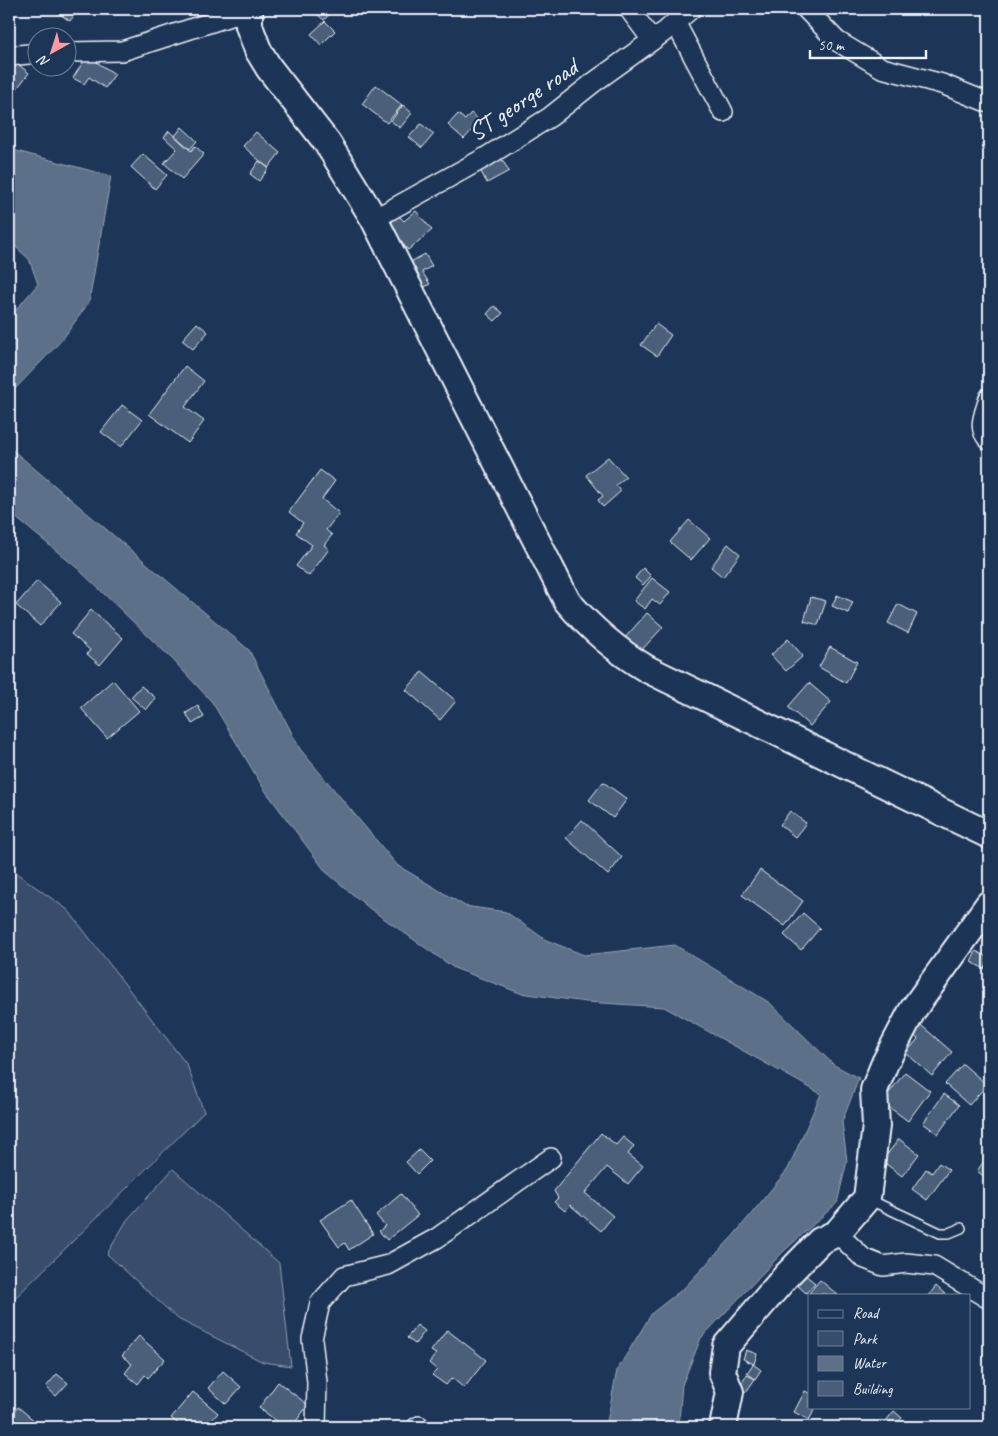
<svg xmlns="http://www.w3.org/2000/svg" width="998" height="1436" viewBox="0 0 998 1436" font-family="Caveat,sans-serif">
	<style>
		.green { fill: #374d6c; stroke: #909fb2 }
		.water { fill: #5d7089; stroke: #95a4b5 }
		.building { fill: #495e7a; stroke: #e8f1f8 }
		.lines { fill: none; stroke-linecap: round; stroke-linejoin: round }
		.service-casing { stroke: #e8f1f8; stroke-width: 12 }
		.minor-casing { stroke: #e8f1f8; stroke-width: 22 }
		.secondary-casing { stroke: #e8f1f8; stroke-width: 30 }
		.service { stroke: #1d3557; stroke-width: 9 }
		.minor { stroke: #1d3557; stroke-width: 19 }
		.secondary { stroke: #1d3557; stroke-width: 26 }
		.labels { text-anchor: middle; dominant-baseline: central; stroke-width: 4.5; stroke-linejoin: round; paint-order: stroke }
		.street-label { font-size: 25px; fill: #e8f1f8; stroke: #1d3557 }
	</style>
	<rect width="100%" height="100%" fill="#1d3557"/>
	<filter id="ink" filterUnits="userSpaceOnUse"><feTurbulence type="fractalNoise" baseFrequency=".02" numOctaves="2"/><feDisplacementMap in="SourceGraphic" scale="10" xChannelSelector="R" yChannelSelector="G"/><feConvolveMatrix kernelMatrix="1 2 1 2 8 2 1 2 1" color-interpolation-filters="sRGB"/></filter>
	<g filter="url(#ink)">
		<path class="green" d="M9,868L68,910L187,1065L204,1112L9,1304Z
			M173,1169L279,1263L291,1366L263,1362L178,1319L107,1254L127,1220Z"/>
		<path class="water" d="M9,149L111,176L89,302L62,340L14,390L9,400V318L38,284L29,259L9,241Z
			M9,447L249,650L300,749L397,865L465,906L506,912L546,940L584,955L675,945L770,1003L834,1065L859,1078L842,1122L847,1161L837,1203L783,1252L701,1338L682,1385L679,1421L676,1427H606L617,1370L652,1313L684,1288L734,1235L788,1169L821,1094L664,1007L586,1002L520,993L454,968L369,908L326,872L264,789L212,702L173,660L76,567L9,512Z"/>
		<path class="building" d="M52,9H68L75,14L70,21Z
			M313,9H332L333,10L324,20L312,10Z
			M325,21L335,31L321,45L311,34Z
			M87,56L115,74L105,88L89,77L84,84L73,78Z
			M15,62L29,73L9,99V70Z
			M376,85L402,105L387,123L362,104Z
			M403,105L412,113L400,128L391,121Z
			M471,113L480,121L464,139L448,125L458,114L465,120Z
			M421,124L434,134L422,148L409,137Z
			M182,127L197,141L190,149L175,136Z
			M169,131L191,151L195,146L204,154L182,179L164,163L177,149L164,137Z
			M256,132L280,153L268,168L243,146Z
			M143,154L167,175L155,189L131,167Z
			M500,156L509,171L487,183L479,168Z
			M259,161L269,168L259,181L250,174Z
			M416,211L432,230L408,250L388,225L399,216L404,221Z
			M425,254L432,266L422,272L430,284L421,289L407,264Z
			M494,306L503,313L495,321L487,314Z
			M197,323L208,332L193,349L182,340Z
			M656,324L671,335L657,356L641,345Z
			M185,366L204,381L185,407L204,421L188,443L149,414Z
			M122,405L142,420L121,447L101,432Z
			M608,457L626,477L616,485L621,491L603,507L598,500L603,496L586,475Z
			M320,470L335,481L322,499L339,513L326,530L332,535L324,545L329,549L309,576L296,566L312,545L296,533L303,523L289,512Z
			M689,520L710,538L691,560L670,542Z
			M728,544L740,554L723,577L711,567Z
			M643,568L651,576L643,585L635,578Z
			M652,578L670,592L660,605L652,599L645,609L634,601Z
			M37,581L61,602L40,626L16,605Z
			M837,595L853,602L848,613L832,606Z
			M811,597L826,601L818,625L804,621Z
			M898,604L917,614L908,633L888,623Z
			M91,610L123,638L100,665L87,654L90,650L71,634Z
			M647,613L663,627L637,655L622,641Z
			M788,639L803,656L786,671L771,655Z
			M830,647L857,662L846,683L819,667Z
			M422,672L456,701L440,720L406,690Z
			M113,680L139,711L107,738L81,708Z
			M809,683L831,702L810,726L788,707Z
			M141,686L156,698L146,710L131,697Z
			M198,706L204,717L192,724L186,713Z
			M603,782L627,799L613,818L589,800Z
			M790,811L806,823L795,837L780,825Z
			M582,820L622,857L608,875L566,838Z
			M760,870L803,901L785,926L742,895Z
			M803,913L820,928L801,950L784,935Z
			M976,951L989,958L985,969L971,962Z
			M914,1019L952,1052L932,1076L906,1053L918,1039L906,1028Z
			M963,1064L987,1085L969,1105L945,1084Z
			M905,1072L930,1091L908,1121L882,1102Z
			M944,1094L959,1105L938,1134L923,1123Z
			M601,1133L616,1145L623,1137L634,1146L628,1154L643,1166L628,1184L607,1167L585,1193L613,1216L601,1231L570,1205L565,1211L554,1202L558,1198L554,1191Z
			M899,1139L919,1154L902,1176L882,1161Z
			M419,1150L430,1161L417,1174L406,1162Z
			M989,1154V1180L977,1171Z
			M939,1163L949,1170L927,1200L912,1189L926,1169L932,1173Z
			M401,1194L418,1215L387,1240L379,1231L385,1226L376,1215Z
			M351,1200L373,1234L349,1250L345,1243L339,1247L320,1220Z
			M805,1275L815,1283L806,1293L796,1284Z
			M820,1280L838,1295L809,1293Z
			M936,1286L946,1295H929Z
			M417,1325L425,1331L415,1344L407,1338Z
			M447,1330L486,1360L464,1388L452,1378L446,1385L432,1375L437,1370L429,1363L436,1354L431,1351Z
			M139,1336L165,1359L148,1378L145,1375L138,1384L125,1373L132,1364L122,1356Z
			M746,1350L757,1354L754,1364L743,1359Z
			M753,1364L761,1370L755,1379L747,1373Z
			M223,1371L241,1387L226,1404L208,1388Z
			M57,1374L68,1383L56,1396L46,1387Z
			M747,1375L755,1379L746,1392L739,1387Z
			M278,1382L308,1405L292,1427H285L259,1408Z
			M805,1391L809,1393V1407H816L809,1420L794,1412Z
			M193,1392L218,1413L206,1427H182L171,1418Z
			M18,1407L42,1427H9V1418Z
			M894,1411L902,1418L894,1427H881Z"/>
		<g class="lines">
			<g class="service-casing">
				<path id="service" d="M868,1199L940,1233H949L961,1228"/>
			</g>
			<g class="minor-casing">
				<path id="minor" d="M629,9L652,40
					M806,9L837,41L882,68L942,84L989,103
					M675,22L723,112
					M68,52L122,51L249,10
					M9,56L38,53
					M374,219L486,157L550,117L593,83L664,32L691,9
					M989,398C985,413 976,428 989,440
					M837,1233L863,1258L883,1266L906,1263L934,1266L989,1299
					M316,1427L317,1382L312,1339L320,1303L344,1276L388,1265L437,1238L551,1158
					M417,1427L419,1426"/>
			</g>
			<g class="secondary-casing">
				<path id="secondary" d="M249,9V26L258,50L269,68L328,144L374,219L567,601C591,629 615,650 647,669L989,835
					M723,1427L730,1392L722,1372L726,1346L787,1275L820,1241L837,1233L867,1198L876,1126L874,1090L885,1063L912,1011L989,904"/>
			</g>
			<use href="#service" class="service"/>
			<use href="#minor" class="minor"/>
			<use href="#secondary" class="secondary"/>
		</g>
	</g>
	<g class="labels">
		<g class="street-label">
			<text transform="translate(523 100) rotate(-34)">ST george road</text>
		</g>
	</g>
	<rect width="998" height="1436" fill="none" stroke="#1d3557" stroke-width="30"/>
	<rect x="15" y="15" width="968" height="1406" fill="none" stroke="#e8f1f8" stroke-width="2" filter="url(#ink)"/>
	<rect x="808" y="1294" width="162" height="115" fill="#1d3557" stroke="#6e8097"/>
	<rect x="818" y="1310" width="25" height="8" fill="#1d3557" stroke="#6e8097"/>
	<text x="853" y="1318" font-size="15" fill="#e8f1f8">Road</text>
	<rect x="818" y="1331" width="25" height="15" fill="#374d6c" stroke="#6e8097"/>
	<text x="853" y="1344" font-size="15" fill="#e8f1f8">Park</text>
	<rect x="818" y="1356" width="25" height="15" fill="#5d7089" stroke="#6e8097"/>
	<text x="853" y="1368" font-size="15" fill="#e8f1f8">Water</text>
	<rect x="818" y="1381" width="25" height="15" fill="#495e7a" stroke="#6e8097"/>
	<text x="853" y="1394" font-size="15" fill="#e8f1f8">Building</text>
	<g transform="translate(52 52) rotate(219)"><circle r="24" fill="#1d3557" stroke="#6e8097"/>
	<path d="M0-4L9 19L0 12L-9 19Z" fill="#ff9aa2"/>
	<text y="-8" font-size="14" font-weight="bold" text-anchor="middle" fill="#e8f1f8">N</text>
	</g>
	<path d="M810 50v8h116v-8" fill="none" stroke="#e8f1f8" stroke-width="2.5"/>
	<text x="818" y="50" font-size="15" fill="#e8f1f8" stroke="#1d3557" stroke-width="4" paint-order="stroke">50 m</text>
</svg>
